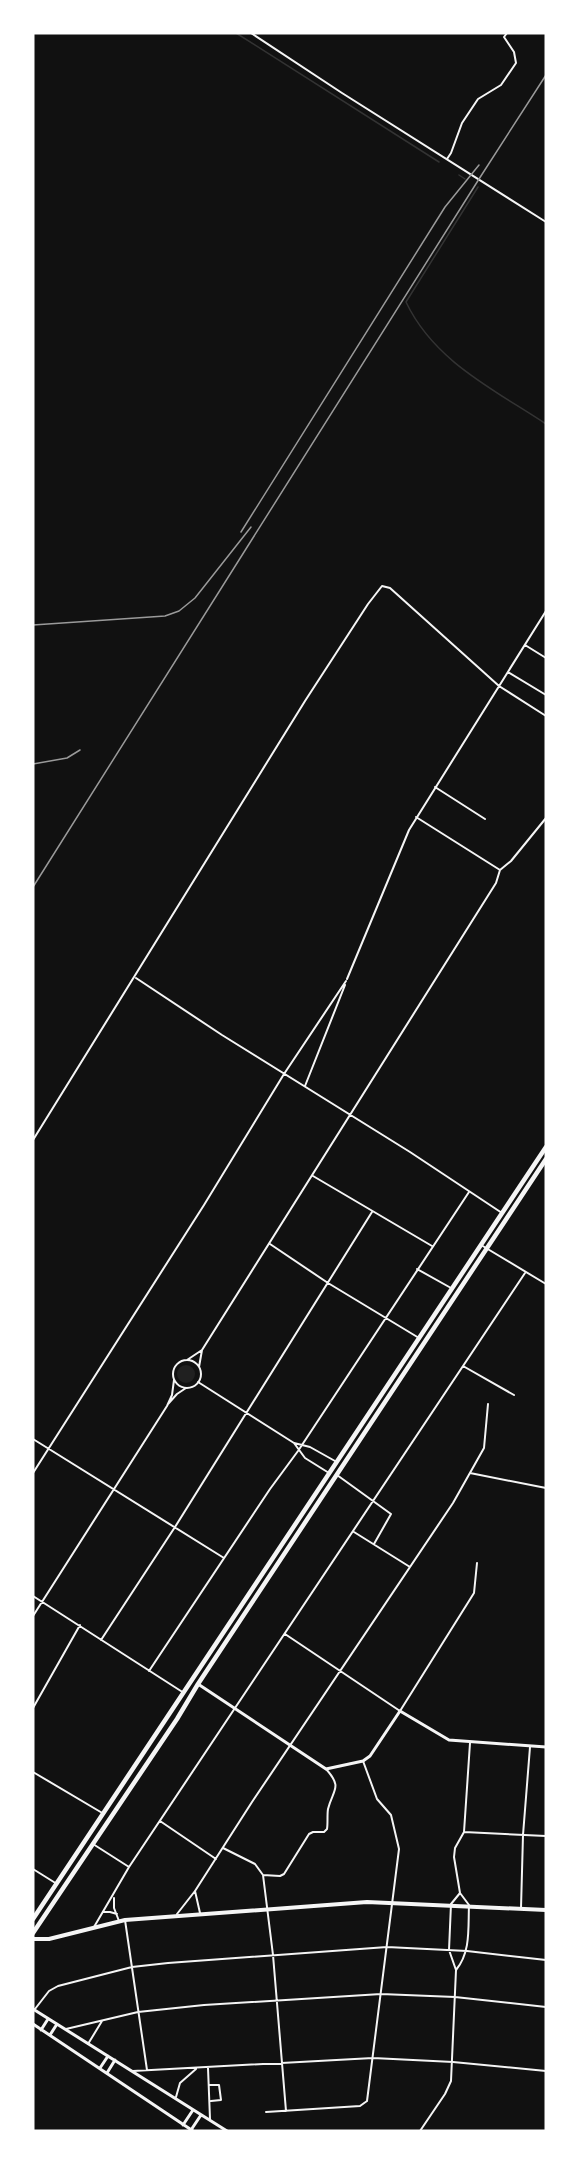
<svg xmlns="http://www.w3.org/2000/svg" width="579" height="2164" viewBox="0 0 579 2164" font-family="'Work Sans',sans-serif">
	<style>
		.green { fill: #202020 }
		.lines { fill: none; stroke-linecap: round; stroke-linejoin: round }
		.stream { stroke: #333; stroke-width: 1.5 }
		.minor { stroke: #f5f5f5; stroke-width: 2 }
		.tertiary { stroke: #f5f5f5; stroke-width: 3 }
		.secondary { stroke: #f5f5f5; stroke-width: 4 }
		.trunk { stroke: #f5f5f5; stroke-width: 4.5 }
		.rail { stroke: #9a9a9a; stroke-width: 1.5 }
	</style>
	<rect width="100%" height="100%" fill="#111"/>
	<path class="green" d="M177 1374a9 9 0 1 1 18 0a9 9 0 1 1-18 0Z"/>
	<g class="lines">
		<path class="stream" d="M236,33L439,162
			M459,175L465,179
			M478,187L406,302C434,361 493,389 546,424"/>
		<path class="minor" d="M251,33L342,93L546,222
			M447,159L451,153L462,123L478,99L501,85L516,63L514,52L504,37L507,33
			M525,645L546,658
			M508,672L546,695
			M435,787L485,819
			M416,817L500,870
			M136,978L222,1035L410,1152L502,1213
			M347,979L409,830L546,611
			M305,1086L345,985
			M33,1140L305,701L368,604L382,586L390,588L499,686L546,716
			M313,1176L432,1246
			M270,1244L328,1283L419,1338
			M481,1245L546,1284
			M417,1269L451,1288
			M187,1360L202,1350
			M173 1374a14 14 0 1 1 28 0a14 14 0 1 1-28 0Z
			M463,1366L514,1395
			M199,1367L202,1350L496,883L500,870L511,861L546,818
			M198,1382L294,1443L310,1447L335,1461
			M168,1404L177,1394L186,1388
			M33,1439L224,1558
			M294,1443L305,1458L329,1473
			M33,1473L204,1205L284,1074L346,981
			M470,1473L546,1488
			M337,1475L391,1514L374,1544
			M354,1532L410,1567
			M33,1596L184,1693
			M33,1616L167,1406L172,1395L174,1380
			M285,1634L400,1711L474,1593L477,1563
			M101,1640L175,1527L372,1212
			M149,1671L270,1489L298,1451L469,1192
			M33,1708L80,1625
			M33,1772L104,1814
			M160,1821L216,1859
			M464,1832L546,1836
			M93,1844L129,1867
			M223,1848L255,1864L263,1875L273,1955L286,2111
			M33,1869L57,1884
			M263,1875L280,1876L284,1874L309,1834L313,1832H324L327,1829C328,1823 327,1815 328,1809C333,1789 343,1788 326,1769
			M195,1891L200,1913
			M114,1898V1908L119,1921
			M521,1908L523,1835L530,1747
			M103,1912H110L117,1914
			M177,1914L195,1891L252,1802L453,1503L484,1448L488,1404
			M125,1920L147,2070
			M94,1927L129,1867L525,1273
			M456,1970C471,1952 468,1928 469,1905L460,1893L454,1857L455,1848L464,1832L470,1743
			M35,2009L49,1991L58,1986L132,1967L168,1963L387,1947L467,1951L546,1960
			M66,2029L138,2012L204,2005L381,1994L455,1997L546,2007
			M88,2044L102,2021
			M208,2068L210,2119
			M133,2071L373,2058L453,2062L546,2071
			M209,2085H219L221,2100L211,2101
			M176,2097L180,2083L196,2069
			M266,2112L360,2106L367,2101L399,1849L391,1815L377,1799L363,1761
			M420,2131L445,2094L451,2081L456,1970L449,1950L451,1904L460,1893"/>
		<path class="tertiary" d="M198,1684L326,1769L363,1761L370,1756L400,1711L449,1740L546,1747
			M33,2009L227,2131
			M33,2024L193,2131
			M41,2030L48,2019
			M50,2035L57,2024
			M100,2068L108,2056
			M107,2073L115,2060
			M183,2125L193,2110
			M191,2130L201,2115"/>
		<path class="secondary" d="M33,1939H49L125,1920L367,1902L546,1910"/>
		<path class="trunk" d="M33,1919L546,1147
			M33,1933L177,1719L198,1684L546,1159"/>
		<path class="rail" d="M241,532L445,207L479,165
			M33,625L165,616L179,611L195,598L251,527
			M33,764L67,758L80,750
			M33,887L479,179L546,75"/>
	</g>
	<rect width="579" height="2164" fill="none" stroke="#ffffff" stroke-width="69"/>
</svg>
